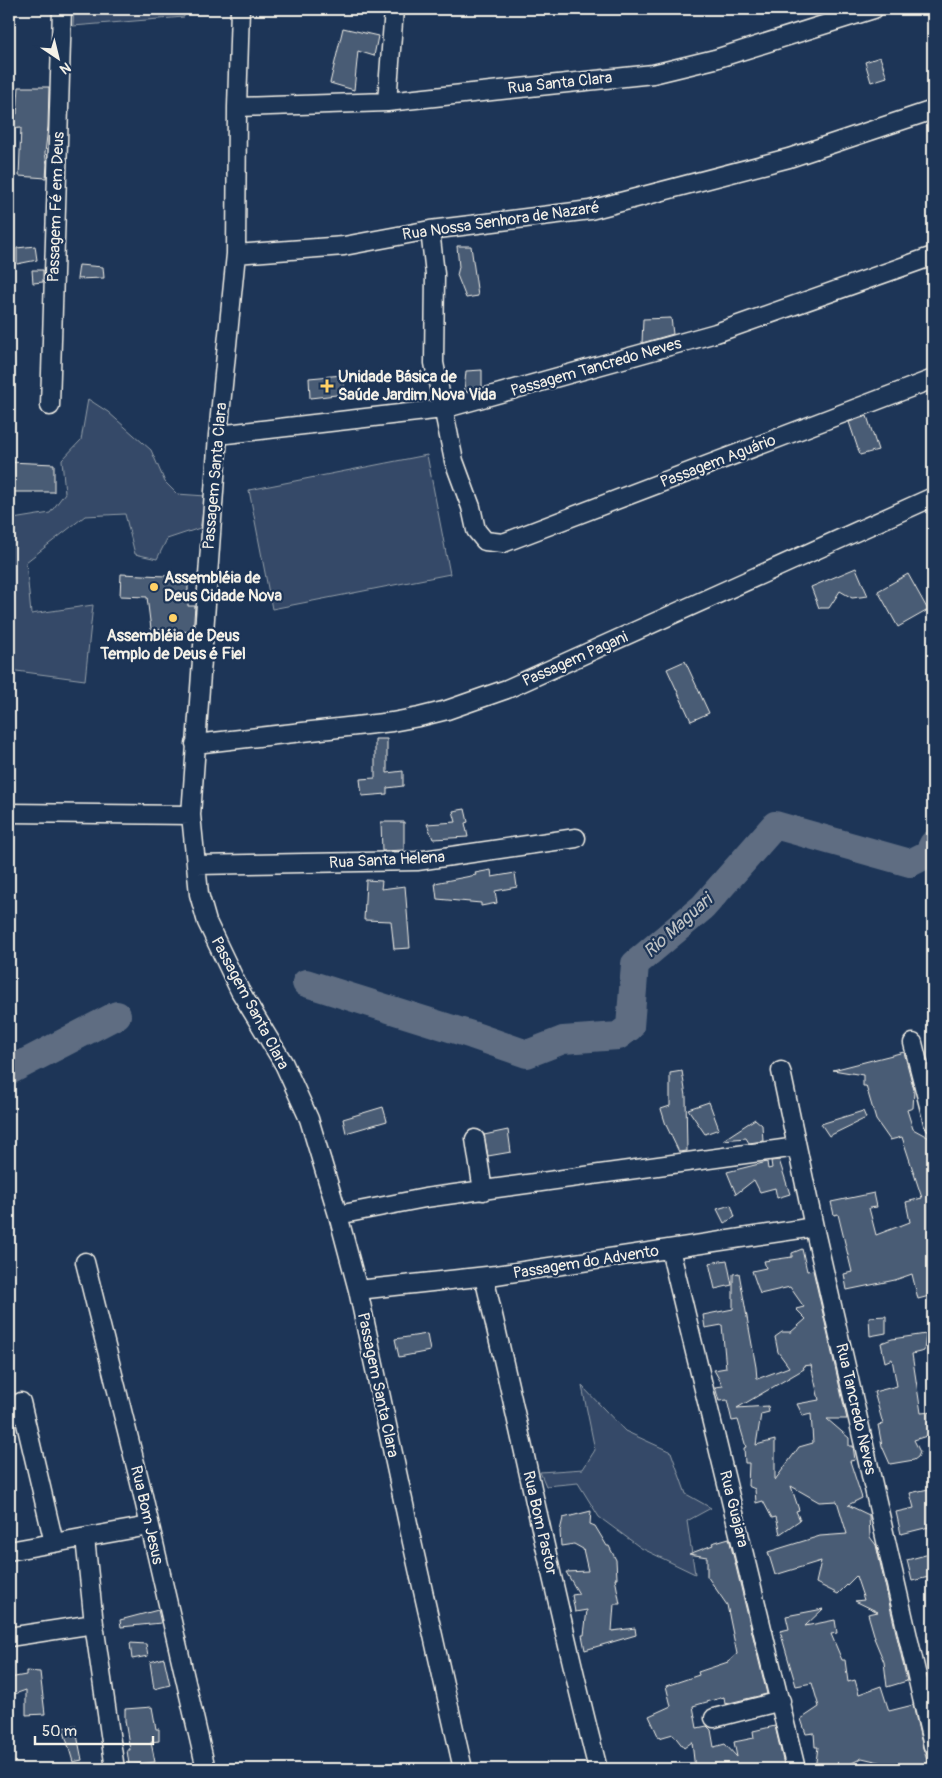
<svg xmlns="http://www.w3.org/2000/svg" width="942" height="1778" viewBox="0 0 942 1778" font-family="Pangolin,sans-serif">
	<style>
		.green { fill: #354a67; stroke: #949ea8 }
		.lines { fill: none; stroke-linecap: round; stroke-linejoin: round }
		.river { stroke: #5e6d82; stroke-width: 28 }
		.building { fill: #485b74; stroke: #f4f1e8; fill-rule: evenodd }
		.minor-casing { stroke: #f4f1e8; stroke-width: 21 }
		.minor { stroke: #1d3557; stroke-width: 18 }
		.poi-dot { fill: #ffd166; stroke: #1d3557; stroke-width: 2 }
		.labels { text-anchor: middle; dominant-baseline: central; stroke-width: 4.5; stroke-linejoin: round; paint-order: stroke }
		.street-label { font-size: 16px; fill: #f4f1e8; stroke: #1d3557 }
		.poi-label { font-size: 16px; font-weight: bold; fill: #f4f1e8; stroke: #1d3557; text-anchor: start }
		.water-label { font-size: 18px; font-style: italic; fill: #c0c3c4; stroke: #1d3557 }
	</style>
	<rect width="100%" height="100%" fill="#1d3557"/>
	<filter id="ink" filterUnits="userSpaceOnUse"><feTurbulence type="fractalNoise" baseFrequency=".02" numOctaves="2"/><feDisplacementMap in="SourceGraphic" scale="10" xChannelSelector="R" yChannelSelector="G"/><feConvolveMatrix kernelMatrix="1 2 1 2 8 2 1 2 1" color-interpolation-filters="sRGB"/></filter>
	<g filter="url(#ink)">
		<path class="green" d="M74,9H184V17L73,26Z
			M88,399L108,412L151,450L165,482L177,494L206,496L200,528L167,539L157,559L135,554L125,514L85,516L26,562L31,614L93,605L85,680L9,670V512L13,519L50,513L65,493L62,460L81,440Z
			M427,455L450,574L272,609L249,490Z
			M582,1386L625,1431L671,1452L686,1494L711,1508L687,1521L695,1574L641,1548L599,1517L578,1483L546,1486L540,1472L583,1469L595,1450Z"/>
		<g class="lines">
			<path class="river" d="M306,983L472,1035L527,1054L563,1040L618,1036L630,1027L635,964L703,907L775,825L910,863L928,854L933,844
				M9,1071L117,1015"/>
		</g>
		<path class="building" d="M343,28L378,36L374,56L358,51L354,90L330,83Z
			M880,57L887,77L871,82L865,62Z
			M19,87H49L48,127L45,153L47,164L46,178L19,176L21,128L9,129V115L17,114Z
			M35,246L37,260L17,264V248Z
			M457,246H471L478,296L466,298L457,275L459,267Z
			M79,265L103,267L104,278L77,279Z
			M32,270H43V282L33,283Z
			M671,318L673,334L642,343L643,319Z
			M482,370V387L464,392L466,371Z
			M343,375L345,394L310,398L309,378Z
			M867,416L878,450L860,455L849,422Z
			M9,462L54,464V492H9Z
			M856,568L868,596L852,598L840,591L829,608H819L811,587Z
			M121,574L188,577V606H195L193,632L151,629L147,597L120,596Z
			M908,574L928,610L898,627L878,591Z
			M685,661L709,713L691,721L667,669Z
			M375,739H387V773L403,771V786L387,788V794L362,796L360,779L375,778Z
			M465,809L468,822L465,823L468,837L433,839L427,824L456,822L453,811Z
			M381,822H404V850L382,851Z
			M491,870L492,877L515,873L517,887L495,891L497,903L481,906V903L437,899L435,883L476,875L475,873Z
			M366,880L382,881L381,889L405,886L410,948L394,949L391,921L364,920Z
			M904,1052L914,1090L913,1108L907,1110L913,1129L933,1140V1295L918,1299L912,1274L895,1280L847,1290L844,1274L852,1272L838,1214L834,1215L831,1202L874,1193L877,1207L869,1208L876,1235L910,1222L906,1202L922,1198L902,1137L890,1140L876,1120L866,1086H863V1075L833,1070Z
			M682,1071L686,1096L687,1151L679,1152L666,1125L661,1109L670,1106V1073Z
			M709,1102L719,1129L705,1134L688,1109Z
			M383,1107L387,1121L346,1133L343,1119Z
			M863,1111L866,1118L829,1136L821,1124Z
			M755,1119L762,1125L763,1141L749,1143L746,1138L723,1140Z
			M508,1130L511,1152L488,1156L484,1135Z
			M779,1160L790,1194L777,1198L775,1188L760,1192L754,1180L736,1194L727,1172L767,1162L768,1169L772,1168L771,1161Z
			M731,1205L735,1217L724,1223L717,1209Z
			M802,1249L807,1271L813,1270L847,1419H827L849,1438V1446H853L855,1460L850,1461L862,1498L848,1505L869,1515L870,1537L876,1545L907,1681L887,1687L884,1662L874,1638H875L868,1614L878,1612L855,1601L864,1600L856,1576L838,1594L816,1583L821,1561L775,1575L772,1565L768,1552L820,1536L847,1534L837,1501L819,1502L791,1486L799,1510L796,1511L800,1520L780,1534L776,1517L772,1518L763,1501L756,1503L755,1489L748,1486L749,1463H745L744,1448L746,1447L738,1420L732,1421L727,1400L719,1401L715,1387L723,1386L714,1370L726,1368L722,1325L705,1328L703,1315L733,1309V1274L739,1273L756,1367L757,1379L789,1367L778,1352L775,1337L782,1332H791L806,1319L796,1309L804,1307L790,1287L760,1294L752,1271L766,1268L764,1261L792,1257V1253ZM811,1365L819,1400L797,1404L803,1416L811,1414L813,1443L799,1447L775,1480V1440L756,1445L761,1414L769,1412L768,1406L737,1408L804,1369L803,1366Z
			M727,1260L732,1285L715,1289L709,1263Z
			M886,1316V1333L870,1336L869,1317Z
			M427,1334L430,1351L399,1357L395,1339Z
			M926,1334L924,1351L912,1354L921,1413L933,1412V1434L914,1440L920,1452L918,1457L914,1460L890,1464L882,1446L878,1425L883,1424L874,1392L897,1386L892,1359L885,1362L881,1343L892,1339Z
			M933,1488V1526L901,1534L896,1512L914,1508L910,1493Z
			M591,1511L590,1524L595,1526L607,1546H609L616,1560L617,1578H615L620,1604H614L612,1631L635,1628L636,1635L585,1650L582,1635H584L587,1610L575,1612L572,1595L579,1594L566,1572L588,1571L583,1549L574,1544L561,1546L560,1531L563,1518Z
			M729,1538L767,1694L725,1704L724,1697L693,1706L697,1728L707,1726L711,1730L714,1747L725,1744L737,1757L734,1742L754,1738L753,1731L775,1726L785,1769H695L692,1742L684,1748L673,1734L659,1738L649,1716L671,1706L666,1686L699,1675L698,1672L728,1662L737,1654L727,1605L707,1576V1557L689,1554L713,1545L712,1543Z
			M933,1553V1576L912,1581L907,1560Z
			M823,1609L805,1626L835,1620L837,1633L831,1634L842,1660H845L848,1682L855,1680L859,1694L881,1686L889,1711L913,1705L923,1748L930,1769H909L862,1758L850,1764L815,1769L818,1747H815L814,1733L806,1734L801,1719L819,1707L812,1683L796,1686L780,1631L789,1629L786,1616Z
			M158,1610L161,1623L121,1627L120,1620Z
			M130,1643L146,1644L148,1656L132,1659Z
			M164,1658L170,1685L154,1689L150,1662Z
			M26,1671L40,1672L45,1714L26,1715V1690L9,1696V1678L26,1675Z
			M152,1707L156,1729H159V1741L151,1742L155,1762L129,1765L127,1750H130L125,1721V1709Z
			M75,1725L82,1760L73,1762L63,1728Z"/>
		<g class="lines">
			<g class="minor-casing">
				<path id="minor" d="M240,9L237,107L236,254L218,435L191,815L199,894L207,922L240,991L284,1064L309,1119L338,1215L358,1290L412,1542L463,1769
					M387,102L394,9
					M237,107L387,102L653,74L715,59L874,9
					M430,230L435,274L434,363L454,461L471,507L476,530L485,541L503,543L933,379
					M236,254L344,246L430,230L590,210L789,158L933,110
					M50,406L62,9
					M218,435L443,409L716,333L933,256
					M195,744L392,722L419,717L447,710L507,689L933,497
					M9,813L191,815
					M197,865L417,861L576,838
					M913,1043L933,1122
					M781,1071L814,1227L933,1746
					M475,1139L483,1191
					M338,1215L425,1198L797,1147
					M670,1249L796,1769
					M85,1262L141,1487L206,1769
					M484,1277C523,1441 556,1606 598,1769
					M358,1290L496,1275L814,1227
					M21,1402L54,1543
					M85,1538L94,1624L115,1769
					M9,1551L149,1526
					M9,1637L94,1624
					M714,1718L781,1701"/>
			</g>
			<use href="#minor" class="minor"/>
		</g>
	</g>
	<g class="poi-dot">
		<path d="M324.5 378.5h5v5h5v5h-5v5h-5v-5h-5v-5h5z"/>
		<circle cx="154" cy="587" r="5"/>
		<circle cx="173" cy="618" r="5"/>
	</g>
	<g class="labels">
		<g class="street-label">
			<text transform="translate(560 83) rotate(-6)">Rua Santa Clara</text>
			<text transform="translate(56 207) rotate(-88)">Passagem Fé em Deus</text>
			<text transform="translate(501 221) rotate(-8)">Rua Nossa Senhora de Nazaré</text>
			<text transform="translate(596 367) rotate(-16)">Passagem Tancredo Neves</text>
			<text transform="translate(718 461) rotate(-21)">Passagem Aguário</text>
			<text transform="translate(215 476) rotate(-85)">Passagem Santa Clara</text>
			<text transform="translate(575 659) rotate(-24)">Passagem Pagani</text>
			<text transform="translate(387 860) rotate(-3)">Rua Santa Helena</text>
			<text transform="translate(250 1003) rotate(62)">Passagem Santa Clara</text>
			<text transform="translate(586 1262) rotate(-9)">Passagem do Advento</text>
			<text transform="translate(378 1385) rotate(78)">Passagem Santa Clara</text>
			<text transform="translate(856 1409) rotate(77)">Rua Tancredo Neves</text>
			<text transform="translate(734 1509) rotate(76)">Rua Guajara</text>
			<text transform="translate(147 1515) rotate(77)">Rua Bom Jesus</text>
			<text transform="translate(540 1523) rotate(77)">Rua Bom Pastor</text>
		</g>
		<g class="poi-label">
			<text x="338" y="377">Unidade Básica de<tspan x="338" dy="18">Saúde Jardim Nova Vida</tspan></text>
			<text x="164" y="578">Assembléia de<tspan x="164" dy="18">Deus Cidade Nova</tspan></text>
			<text x="173" y="636" text-anchor="middle">Assembléia de Deus<tspan x="173" dy="18">Templo de Deus é Fiel</tspan></text>
		</g>
		<g class="water-label">
			<text transform="translate(678 926) rotate(-42)">Rio Maguari</text>
		</g>
	</g>
	<rect width="942" height="1778" fill="none" stroke="#1d3557" stroke-width="30"/>
	<rect x="15" y="15" width="912" height="1748" fill="none" stroke="#f4f1e8" stroke-width="2" filter="url(#ink)"/>
	<g transform="translate(58 58) rotate(145)" stroke="#1d3557" stroke-width="4" paint-order="stroke">
	<path d="M0-4L9 19L0 12L-9 19Z" fill="#f4f1e8"/>
	<text y="-8" font-size="14" font-weight="bold" text-anchor="middle" fill="#f4f1e8">N</text>
	</g>
	<path d="M35 1736v8h118v-8" fill="none" stroke="#f4f1e8" stroke-width="2.5"/>
	<text x="42" y="1736" font-size="15" fill="#f4f1e8" stroke="#1d3557" stroke-width="4" paint-order="stroke">50 m</text>
</svg>
